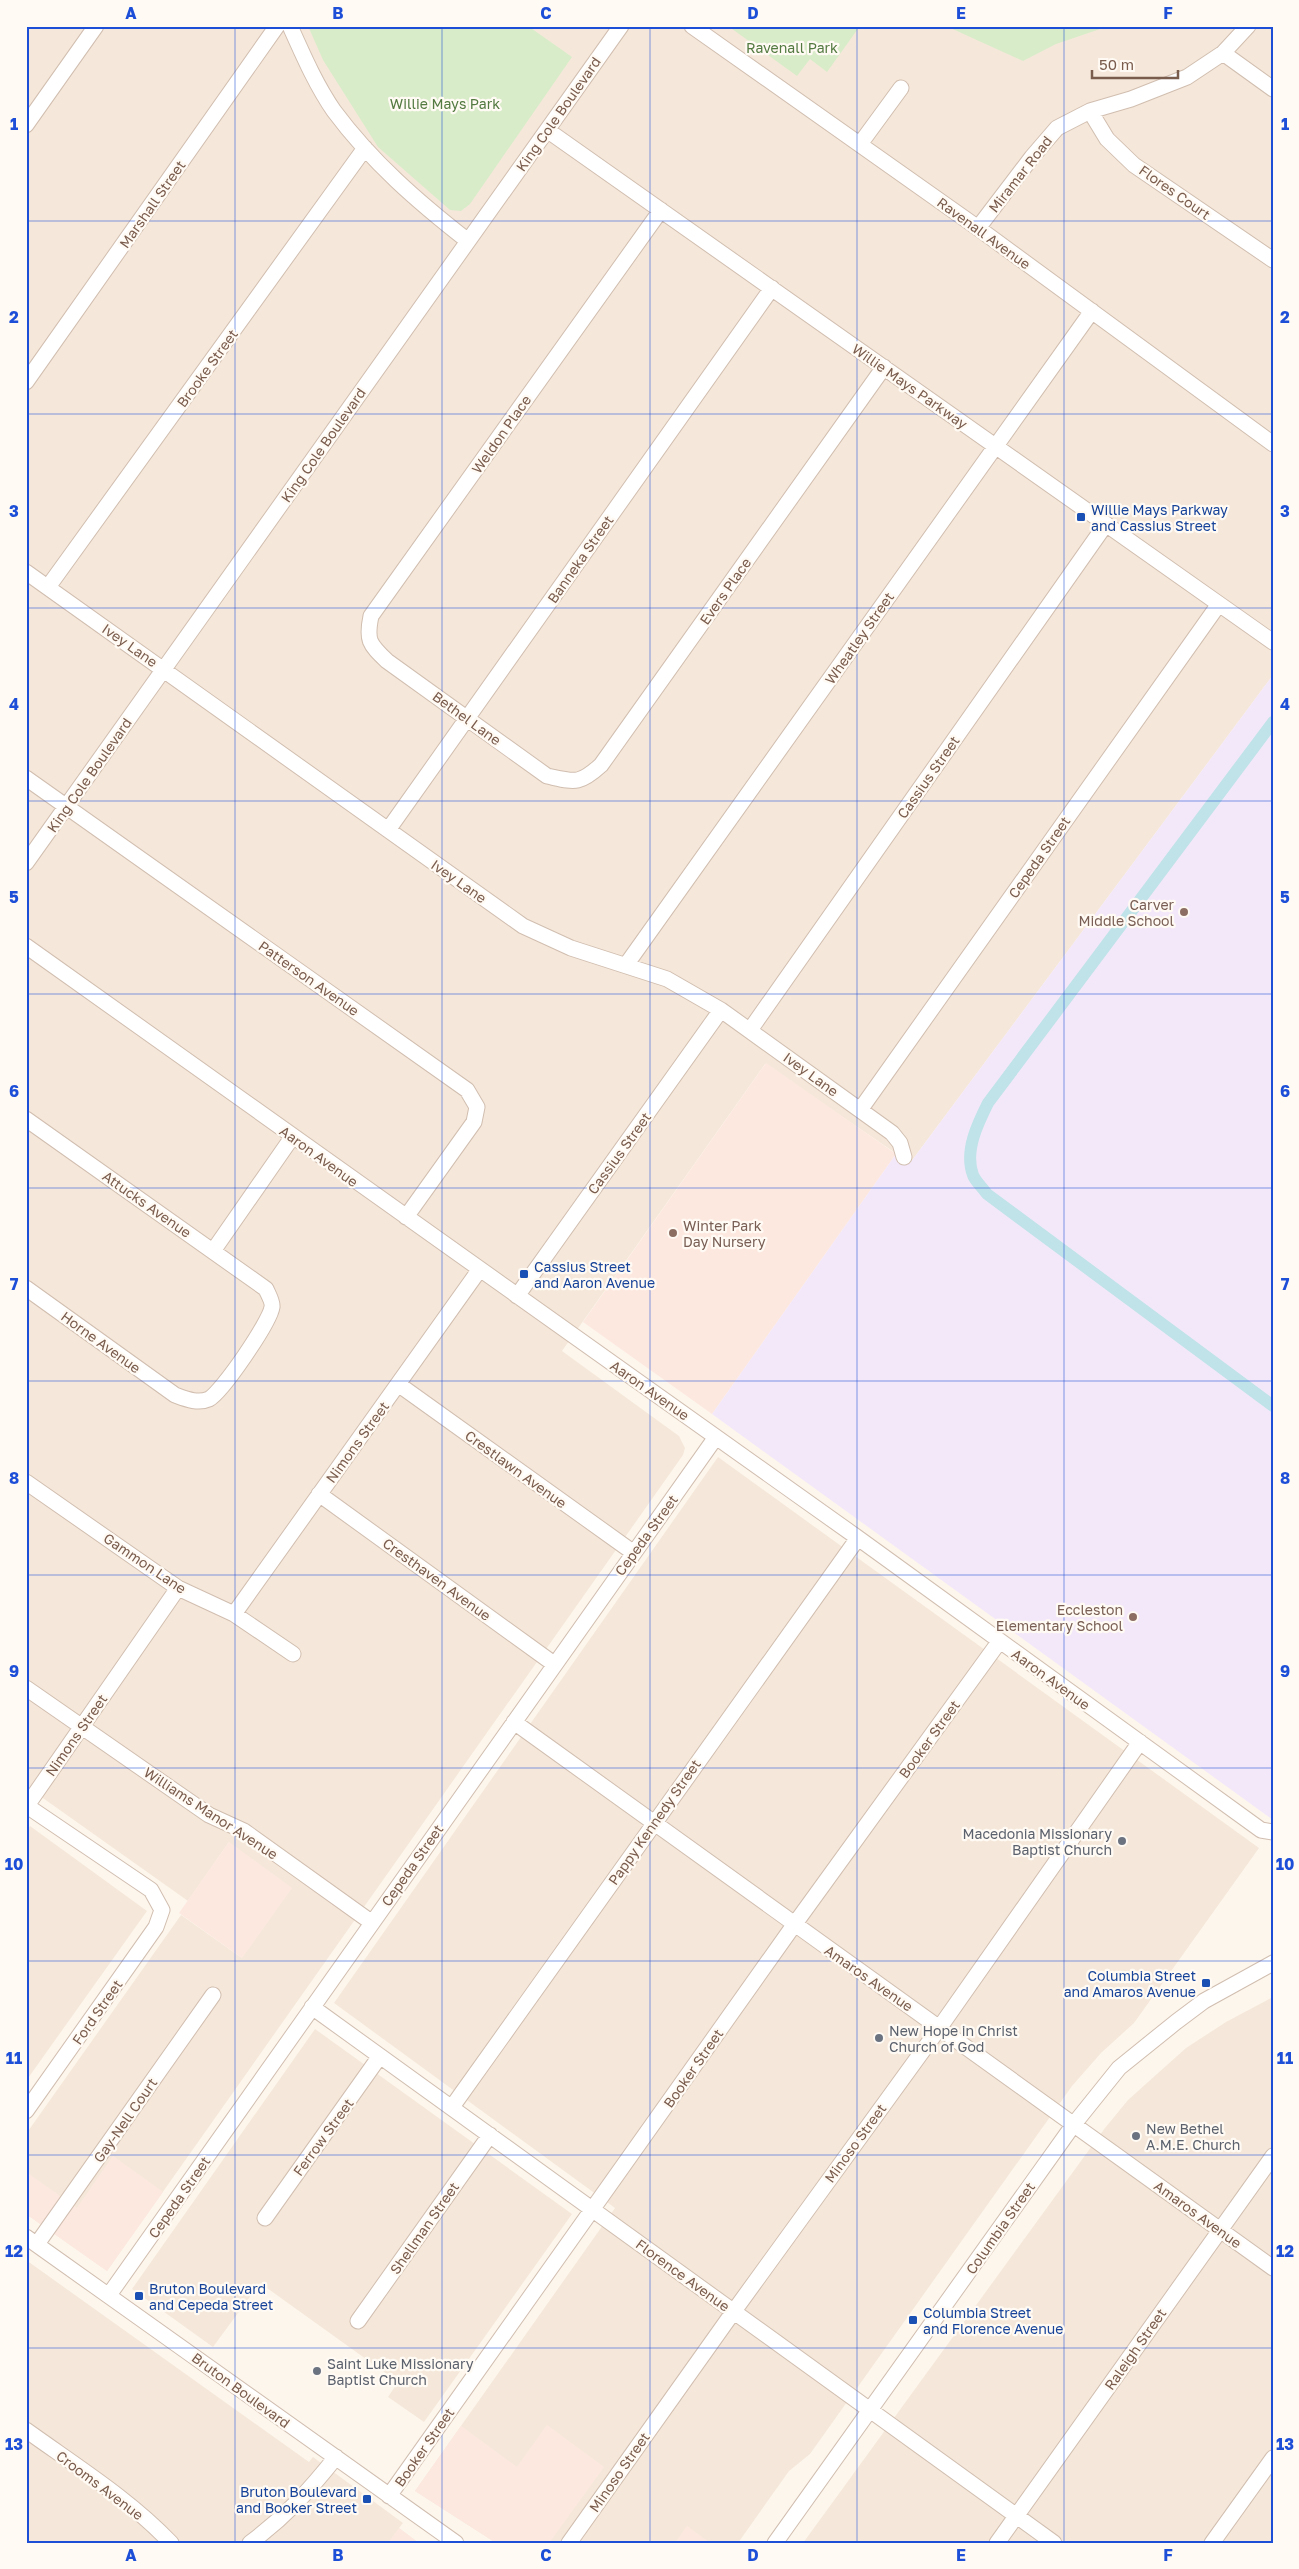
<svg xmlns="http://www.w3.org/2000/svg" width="1299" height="2569" viewBox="0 0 1299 2569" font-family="'Golos Text',sans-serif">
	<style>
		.residential { fill: #f5e8da }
		.commercial { fill: #fde8e0 }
		.education { fill: #f3e8fa }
		.green { fill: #d8ecc9 }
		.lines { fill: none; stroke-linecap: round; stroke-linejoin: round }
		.canal { stroke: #bfe3e8; stroke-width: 12 }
		.minor-casing { stroke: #d1beb0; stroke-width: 17 }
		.minor { stroke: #fff; stroke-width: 15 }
		.grid { fill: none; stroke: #1d4ed8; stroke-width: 1; stroke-opacity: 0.55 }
		.transit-dot { fill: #1a4fb4; stroke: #fffaf3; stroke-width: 2 }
		.education-dot { fill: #8d6e63; stroke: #fffaf3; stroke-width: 2 }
		.worship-dot { fill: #6b7280; stroke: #fffaf3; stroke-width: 2 }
		.labels { text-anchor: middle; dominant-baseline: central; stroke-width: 4.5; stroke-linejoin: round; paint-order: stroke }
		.park-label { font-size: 14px; fill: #537a41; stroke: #fffaf3 }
		.street-label { font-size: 14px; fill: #7a5c4d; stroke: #fffaf3 }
		.transit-label { font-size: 14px; fill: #164399; stroke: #fffaf3; text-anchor: start }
		.education-label { font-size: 14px; fill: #785e54; stroke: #fffaf3; text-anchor: end }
		.worship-label { font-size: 14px; fill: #5b616d; stroke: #fffaf3; text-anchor: start }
		.neatline { fill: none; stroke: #1d4ed8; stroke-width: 2 }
		.grid-label { font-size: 16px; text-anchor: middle; font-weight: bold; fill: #1d4ed8 }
	</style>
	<rect width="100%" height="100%" fill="#fdf6ec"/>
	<path class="residential" d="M26,26H1273V675L910,1163L765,1064L562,1351L679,1436L685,1448L683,1455L107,2271L26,2214V2134L181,1915L242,1958L229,1842L188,1901L26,1786Z
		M718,1457L1259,1848L1134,2023L1101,2053L1072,2086L810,2454L789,2471L738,2543H496L415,2491L615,2208L334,2003Z
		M30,1826L147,1911L26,2081V1832Z
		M1273,1997V2543H803L1105,2128L1128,2100L1186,2048L1226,2022Z
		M315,2029L572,2214L424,2422L388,2397L398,2382L260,2283L213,2347L132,2289Z
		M26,2260L309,2462L313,2457L403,2523L399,2528L419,2543H26Z"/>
	<path class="commercial" d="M766,1063L896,1154L712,1414L583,1322Z
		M229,1842L292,1888L242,1958L179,1913Z
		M113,2156L163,2192L107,2271L26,2214V2172L77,2208Z
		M547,2425L604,2467L549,2543H496L415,2491L461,2426L517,2467Z
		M687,2526L710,2543H675Z
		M399,2528L419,2543H388Z"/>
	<path class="education" d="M1273,675V1820L712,1414L896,1154L910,1163Z"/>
	<path class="green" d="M308,26H528L572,57L470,204L461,211L450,210L378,147L323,60Z
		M728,26H860L827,72L810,59L797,76Z
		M946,26H1109L1056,44L1023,61Z"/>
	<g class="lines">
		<path class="canal" d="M1273,722L988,1103C978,1123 964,1151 973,1175C975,1181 983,1188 987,1194L1273,1406"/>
		<g class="minor-casing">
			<path id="minor" d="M290,26C303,55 316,85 334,111C372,162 418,202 468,241
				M692,26L978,228L1273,444
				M1223,53L1273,89
				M1090,111L1107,139L1134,165L1273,260
				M26,125L96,26
				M547,130L1273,642
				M860,144L901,88
				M661,210L371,616C366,640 369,644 387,661L547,776C575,782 579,785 601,765L884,367
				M978,228L1032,157L1057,128L1090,111L1131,99L1187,77L1223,53L1248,26
				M26,382L277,26
				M26,572L523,926L571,948L667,979L721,1010L892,1133L900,1143L904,1157
				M48,587L365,148
				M26,778L467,1090L477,1107L474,1122L406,1217
				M388,830L772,288
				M26,863L621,26
				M26,946L858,1538L1261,1830L1273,1832
				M626,965L1092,311
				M750,1030L1106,524
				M860,1110L1219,604
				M26,1119L266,1289C268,1294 273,1302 272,1307C270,1322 222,1392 209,1399C198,1404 186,1399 175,1395L26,1288
				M213,1251L293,1136
				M517,1296L721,1010
				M398,1384L634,1553
				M26,1482L178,1588L234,1614L293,1654
				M319,1494L554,1664
				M234,1614L480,1269
				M26,1688L209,1815L244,1831L371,1922
				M514,1722L1273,2268
				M26,1807L178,1588
				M312,2007L1054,2543
				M452,2107L858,1538
				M26,2111L156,1927L162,1910L151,1890L27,1806
				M265,2218L380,2056
				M26,2237L456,2543
				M37,2244L213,1995
				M109,2295L716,1437
				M358,2321L490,2135
				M26,2430C76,2466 129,2499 171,2543
				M389,2496L794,1925L999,1642
				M250,2543C285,2517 309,2491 336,2457
				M569,2543L734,2311L940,2027L1140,1742
				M775,2543L1074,2124L1119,2068L1176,2022L1204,2001L1273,1963
				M997,2543L1273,2156
				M1212,2543L1273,2458"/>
		</g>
		<use href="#minor" class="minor"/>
	</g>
	<path class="grid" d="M235,26V2543M442,26V2543M650,26V2543M857,26V2543M1064,26V2543M26,221H1273M26,414H1273M26,608H1273M26,801H1273M26,994H1273M26,1188H1273M26,1381H1273M26,1575H1273M26,1768H1273M26,1961H1273M26,2155H1273M26,2348H1273"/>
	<g class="transit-dot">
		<rect x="1076" y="512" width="10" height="10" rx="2.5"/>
		<rect x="519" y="1269" width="10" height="10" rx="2.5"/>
		<rect x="1201" y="1978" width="10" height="10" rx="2.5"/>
		<rect x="134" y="2291" width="10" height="10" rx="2.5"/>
		<rect x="908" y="2315" width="10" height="10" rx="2.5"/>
		<rect x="362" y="2494" width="10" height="10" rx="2.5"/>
	</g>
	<g class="education-dot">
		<circle cx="1184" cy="912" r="5"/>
		<circle cx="673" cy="1233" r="5"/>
		<circle cx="1133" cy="1617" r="5"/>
	</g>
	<g class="worship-dot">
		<circle cx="1122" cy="1841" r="5"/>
		<circle cx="879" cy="2038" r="5"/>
		<circle cx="1136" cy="2136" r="5"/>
		<circle cx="317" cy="2371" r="5"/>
	</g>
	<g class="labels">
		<g class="park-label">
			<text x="792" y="47">Ravenall Park</text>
			<text x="445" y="103">Willie Mays Park</text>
		</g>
		<g class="street-label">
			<text transform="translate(558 114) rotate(-55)">King Cole Boulevard</text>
			<text transform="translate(1020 174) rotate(-52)">Miramar Road</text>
			<text transform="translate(1175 192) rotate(35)">Flores Court</text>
			<text transform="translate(152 204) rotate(-55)">Marshall Street</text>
			<text transform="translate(984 233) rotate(36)">Ravenall Avenue</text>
			<text transform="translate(207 368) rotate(-54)">Brooke Street</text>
			<text transform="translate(910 386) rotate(35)">Willie Mays Parkway</text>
			<text transform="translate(501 434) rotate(-55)">Weldon Place</text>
			<text transform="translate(323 445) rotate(-55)">King Cole Boulevard</text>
			<text transform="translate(580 559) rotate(-55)">Banneka Street</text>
			<text transform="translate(725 591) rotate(-55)">Evers Place</text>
			<text transform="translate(859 638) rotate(-55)">Wheatley Street</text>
			<text transform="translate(130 645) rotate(35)">Ivey Lane</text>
			<text transform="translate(467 718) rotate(36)">Bethel Lane</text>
			<text transform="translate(89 775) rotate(-55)">King Cole Boulevard</text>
			<text transform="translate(928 777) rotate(-55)">Cassius Street</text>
			<text transform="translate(1039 857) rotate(-55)">Cepeda Street</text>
			<text transform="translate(459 881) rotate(35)">Ivey Lane</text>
			<text transform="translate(309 978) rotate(35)">Patterson Avenue</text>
			<text transform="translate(811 1074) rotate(36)">Ivey Lane</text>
			<text transform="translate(619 1153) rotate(-54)">Cassius Street</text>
			<text transform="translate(319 1156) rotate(36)">Aaron Avenue</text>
			<text transform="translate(147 1204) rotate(35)">Attucks Avenue</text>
			<text transform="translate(101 1342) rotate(36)">Horne Avenue</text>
			<text transform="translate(650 1390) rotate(35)">Aaron Avenue</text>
			<text transform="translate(357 1442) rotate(-54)">Nimons Street</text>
			<text transform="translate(516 1469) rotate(36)">Crestlawn Avenue</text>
			<text transform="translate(646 1535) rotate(-54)">Cepeda Street</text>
			<text transform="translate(145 1563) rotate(34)">Gammon Lane</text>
			<text transform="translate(437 1579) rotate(36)">Cresthaven Avenue</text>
			<text transform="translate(1051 1679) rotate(36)">Aaron Avenue</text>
			<text transform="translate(76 1735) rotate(-55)">Nimons Street</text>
			<text transform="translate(929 1739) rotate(-54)">Booker Street</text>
			<text transform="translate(211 1813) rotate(33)">Williams Manor Avenue</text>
			<text transform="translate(654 1822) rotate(-55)">Pappy Kennedy Street</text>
			<text transform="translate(412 1865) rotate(-55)">Cepeda Street</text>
			<text transform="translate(869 1978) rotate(35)">Amaros Avenue</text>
			<text transform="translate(97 2012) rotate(-55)">Ford Street</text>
			<text transform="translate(693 2068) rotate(-55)">Booker Street</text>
			<text transform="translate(125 2120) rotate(-55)">Gay-Nell Court</text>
			<text transform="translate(323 2137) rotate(-54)">Ferrow Street</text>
			<text transform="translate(855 2143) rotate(-54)">Minoso Street</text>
			<text transform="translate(179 2197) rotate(-55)">Cepeda Street</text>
			<text transform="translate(1198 2214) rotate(36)">Amaros Avenue</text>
			<text transform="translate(424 2228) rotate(-55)">Shellman Street</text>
			<text transform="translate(1000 2228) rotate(-55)">Columbia Street</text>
			<text transform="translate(683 2275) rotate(36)">Florence Avenue</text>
			<text transform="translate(1135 2349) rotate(-55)">Raleigh Street</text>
			<text transform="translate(241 2390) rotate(36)">Bruton Boulevard</text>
			<text transform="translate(424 2447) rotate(-55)">Booker Street</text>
			<text transform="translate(619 2472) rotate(-55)">Minoso Street</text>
			<text transform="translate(100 2485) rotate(37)">Crooms Avenue</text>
		</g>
		<g class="transit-label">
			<text x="1091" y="509">Willie Mays Parkway<tspan x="1091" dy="16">and Cassius Street</tspan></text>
			<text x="534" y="1266">Cassius Street<tspan x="534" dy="16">and Aaron Avenue</tspan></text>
			<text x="1196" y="1975" text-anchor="end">Columbia Street<tspan x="1196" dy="16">and Amaros Avenue</tspan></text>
			<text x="149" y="2288">Bruton Boulevard<tspan x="149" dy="16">and Cepeda Street</tspan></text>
			<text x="923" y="2312">Columbia Street<tspan x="923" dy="16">and Florence Avenue</tspan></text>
			<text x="357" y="2491" text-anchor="end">Bruton Boulevard<tspan x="357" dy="16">and Booker Street</tspan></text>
		</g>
		<g class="education-label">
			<text x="1174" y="904">Carver<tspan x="1174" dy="16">Middle School</tspan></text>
			<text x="683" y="1225" text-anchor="start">Winter Park<tspan x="683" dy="16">Day Nursery</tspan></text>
			<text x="1123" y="1609">Eccleston<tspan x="1123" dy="16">Elementary School</tspan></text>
		</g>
		<g class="worship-label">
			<text x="1112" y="1833" text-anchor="end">Macedonia Missionary<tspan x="1112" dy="16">Baptist Church</tspan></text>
			<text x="889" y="2030">New Hope in Christ<tspan x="889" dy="16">Church of God</tspan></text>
			<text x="1146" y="2128">New Bethel<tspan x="1146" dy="16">A.M.E. Church</tspan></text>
			<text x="327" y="2363">Saint Luke Missionary<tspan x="327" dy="16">Baptist Church</tspan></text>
		</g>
	</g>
	<rect width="1299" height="2569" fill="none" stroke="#fffaf3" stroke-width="55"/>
	<path d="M1092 70v8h86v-8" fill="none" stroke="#7a5c4d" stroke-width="2.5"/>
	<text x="1099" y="70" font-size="15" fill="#7a5c4d" stroke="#fffaf3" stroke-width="4" paint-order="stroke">50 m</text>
	<rect x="28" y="28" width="1244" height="2514" class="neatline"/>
	<g class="grid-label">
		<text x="131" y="19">A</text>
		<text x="338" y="19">B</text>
		<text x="546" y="19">C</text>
		<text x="753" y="19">D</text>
		<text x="961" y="19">E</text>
		<text x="1168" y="19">F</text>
		<text x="14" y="130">1</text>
		<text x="1285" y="130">1</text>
		<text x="14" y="323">2</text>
		<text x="1285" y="323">2</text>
		<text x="14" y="517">3</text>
		<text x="1285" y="517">3</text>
		<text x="14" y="710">4</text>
		<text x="1285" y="710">4</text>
		<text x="14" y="903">5</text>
		<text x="1285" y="903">5</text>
		<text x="14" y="1097">6</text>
		<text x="1285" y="1097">6</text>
		<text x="14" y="1290">7</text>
		<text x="1285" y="1290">7</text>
		<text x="14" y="1484">8</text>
		<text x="1285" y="1484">8</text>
		<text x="14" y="1677">9</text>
		<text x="1285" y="1677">9</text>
		<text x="14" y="1870">10</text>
		<text x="1285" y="1870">10</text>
		<text x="14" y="2064">11</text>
		<text x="1285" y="2064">11</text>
		<text x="14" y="2257">12</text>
		<text x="1285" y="2257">12</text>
		<text x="14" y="2450">13</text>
		<text x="1285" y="2450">13</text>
		<text x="131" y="2561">A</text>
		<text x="338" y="2561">B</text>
		<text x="546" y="2561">C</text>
		<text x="753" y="2561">D</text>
		<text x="961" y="2561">E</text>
		<text x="1168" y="2561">F</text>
	</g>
</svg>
